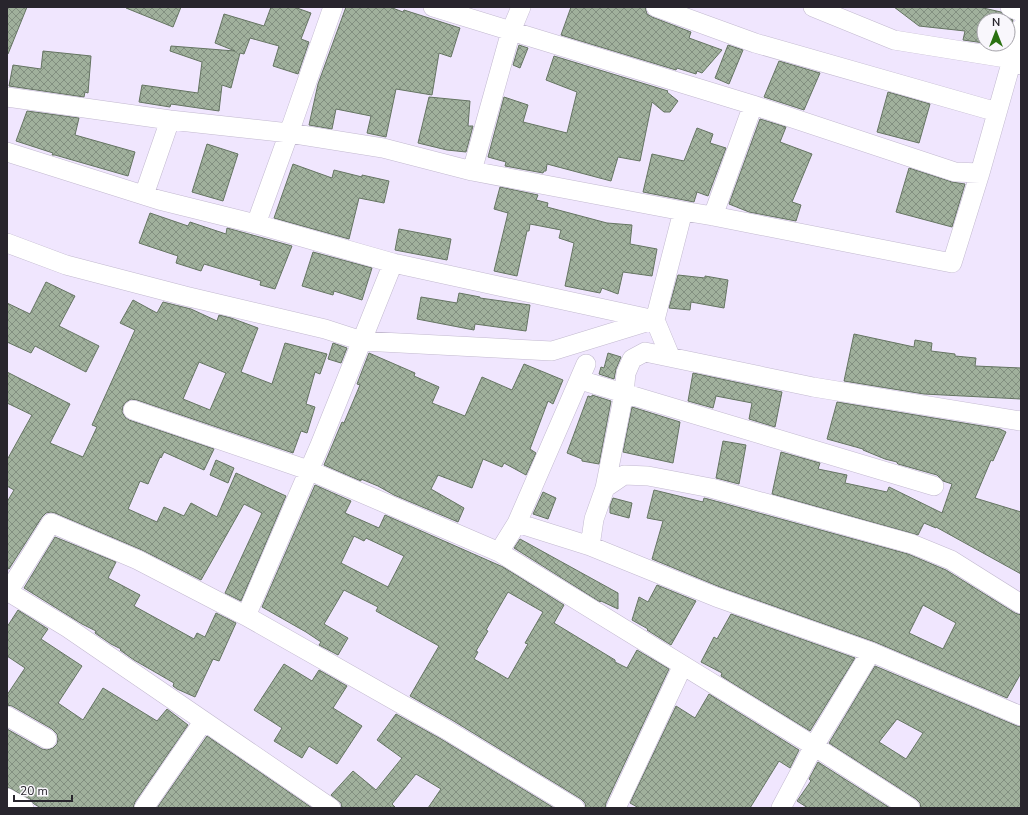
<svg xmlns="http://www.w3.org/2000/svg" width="1028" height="815" viewBox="0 0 1028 815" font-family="'Nunito Sans',sans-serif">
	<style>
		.building { fill: url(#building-cross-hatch); stroke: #657462; fill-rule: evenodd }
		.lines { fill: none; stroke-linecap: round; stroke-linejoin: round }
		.minor-casing { stroke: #c2b9cf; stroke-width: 20 }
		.minor { stroke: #fff; stroke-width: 19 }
	</style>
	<defs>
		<pattern id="building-cross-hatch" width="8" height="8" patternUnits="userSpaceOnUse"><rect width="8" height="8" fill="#a0b09c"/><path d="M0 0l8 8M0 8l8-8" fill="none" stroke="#828f80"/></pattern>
	</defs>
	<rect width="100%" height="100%" fill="#f0e6fe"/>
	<path class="building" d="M7,7H27L8,54H7Z
		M126,7H181L173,27L126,8Z
		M271,7H294L311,13L301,39L309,42L298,74L273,66L279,46L250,38L244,54L240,53L231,88L222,85L219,111L171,104L170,107L139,102L142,85L198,93L202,62L170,51L171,46L235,51L215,43L224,14L264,26Z
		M346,7H390L403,12L404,10L460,28L451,57L439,53L432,95L396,89L386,137L367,133L371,116L336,109L332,129L309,125L318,84Z
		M571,7H645L647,14L652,17L691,32L689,38L722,50L702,73L697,71L696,74L677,68L676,70L561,35Z
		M894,7H979L1001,12L1005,17L1013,20L1008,34V20H984V43L963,40L965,31L919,26Z
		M519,45L528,48L520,68L513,65Z
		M728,45L743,50L729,84L715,78Z
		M43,51L91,56L88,93L85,92L84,97L9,86L13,65L41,69Z
		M554,56L668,91L667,92L678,101L670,112H664L652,102L640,161L618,157L611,181L547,164L546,171H544L543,173L505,166L506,162L488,157L504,97L528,105L523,122L567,133L577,92L546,80Z
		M779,61L820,73L804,110L764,97Z
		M888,92L930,104L919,143L877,132Z
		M429,97L470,101L468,126H473L466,152L447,150L418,143Z
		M27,111L79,118L75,135L135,152L128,176L55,155H52L53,153L16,141Z
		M760,119L786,127L780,142L812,154L792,202L801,205L796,221L749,212L729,204Z
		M697,128L713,134L710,143L726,148L708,196L697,192L694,202L643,192L652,154L684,161Z
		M207,144L238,154L223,201L192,192Z
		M293,164L332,178L334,170L362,177V175L389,181L384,203L359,198L349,239L274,218Z
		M909,168L952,182L965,184L952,227L896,212Z
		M500,187L538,195L536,200L548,203L547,207L607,223L632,225L630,244L657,249L652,276L623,272L618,294L602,288L600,293L565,286L574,243L559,238L561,230L530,224L529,231H527L517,276L494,271L508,213L494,209Z
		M150,213L188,226L190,222L226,234L227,228L292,246L275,289L260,285L261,281L204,264L201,271L176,263L178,256L139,243Z
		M399,229L451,239L447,260L395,250Z
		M313,252L372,268L362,300L334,291L333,295L302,286Z
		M678,275L705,278V276L728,280L724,308L691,302L690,310L669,308Z
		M46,282L75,296L59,326L99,346L86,372L35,346L31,353L7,342V303L30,314Z
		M459,293L480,297V298L530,305L526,331L475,324L474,330L417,319L421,297L457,303Z
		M133,300L157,313L163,302L191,309L217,321L219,315L231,318L258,328L241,372L272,384L285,343L327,354L320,374L315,372L306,404L315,407L307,433L301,431L293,453L137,400L131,399L126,402L123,406L122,412L125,417L129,420L214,449L204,470L164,452L161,458L160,457L148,484L140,481L128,509L157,522L164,507L184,516L191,503L217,517L236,473L286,496L241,601L225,593L262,513L244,504L201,580L142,550L55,513L51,512L46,513L42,517L9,569L7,568V502L14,490L7,486V460L32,415L7,403V372L70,404L50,443L83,457L97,427L92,425L135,330L120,323ZM199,362L226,373L210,410L183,399Z
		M854,334L914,347L915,340L932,343L931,351L955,354V356L976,358L975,366L1021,368V399L924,394L844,381Z
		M333,343L347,348L341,363L328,359Z
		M369,353L415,373L414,376L439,387L432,403L465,416L482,377L512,390L524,364L563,380L553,404L548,401L530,449L536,453L526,475L504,463L502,467L483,459L472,488L438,475L431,489L464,508L458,522L394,495L378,486L361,479V481L324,465L342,422L344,423L360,385L357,384Z
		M608,353L621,357L616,369L614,379L599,374L601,367L604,368Z
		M693,373L782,392L775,427L749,419L752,403L716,396L713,408L688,401Z
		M592,395L611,401L599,464L582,461V459L567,453L588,396L592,397Z
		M837,402L1000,429L1006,432L993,461L991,460L975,498L1021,512V574L936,527V528L924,523L918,535L772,494L781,452L820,463L818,469L847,475L845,483L887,492L889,487L942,513L952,484L943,481L937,475L898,464L897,463V462L885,459L863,450V449L827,439Z
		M632,407L680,422L673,463L623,452Z
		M723,441L746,445L739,484L716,478Z
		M216,460L234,468L228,483L210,475Z
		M315,485L351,501L345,513L379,528L385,515L503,567L564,605L554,623L615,660V662L627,668L637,650L669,669L606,803L605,808H586L585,803L581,799L452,720L410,696L439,646L376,611L378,607L344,590L324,624L348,638L338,655L319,645L321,642L306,632L262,607ZM354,536L364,541L366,538L404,556L388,587L341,563ZM508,592L543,612L525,643L528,644L508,679L474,659L478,652L476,651L488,631L486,630Z
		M654,490L703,502L704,498L708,499L908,554L946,570L1015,613L1021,615V673L1007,698L875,642L720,587L652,559L663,521L647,518ZM923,605L956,623L943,649L909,633Z
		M543,492L556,498L548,519L533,514Z
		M613,498L632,503L629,518L610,513V506Z
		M55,537L116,562L108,578L140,595L134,606L194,639L197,633L205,637L216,613L236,623L219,661L213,659L195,697L177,689L173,686L174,683L134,660L120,650L121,649L111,644L95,633L96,631L82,624L24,588Z
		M520,539L618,593V609L601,601L600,602L514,548Z
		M657,585L696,601L671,645L647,630L648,629L632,620L639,597L648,602Z
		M18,610L48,629L41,639L82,666L58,703L83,720L103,688L157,721L167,709L188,725L135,802L133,808H41L34,804L30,799L7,787V729L42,749L47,750L53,748L57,744L58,739L57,734L52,729L12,706L7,705V695L25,668L7,656V627Z
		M731,614L855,658L810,731L721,676L722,673L701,662L714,637L717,639Z
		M284,664L312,681L319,670L347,686L333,708L362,726L337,764L309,746L302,758L274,741L282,728L254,710Z
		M875,666L1017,726L1021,727V808H921L920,803L916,799L829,743ZM897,719L923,733L906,759L879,742Z
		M709,694L799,750L790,768L779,761L750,808H639L630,803L676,706L695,718Z
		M396,714L441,739L554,808H428L441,789L416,774L392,804L396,808H342L341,803L331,795L353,771L376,790L402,758L377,740Z
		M207,736L312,808H157Z
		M818,762L890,808H808L797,801L811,781L809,779Z"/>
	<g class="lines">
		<g class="minor-casing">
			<path id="minor" d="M433,7L511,31L472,171L683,211L655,320L670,356
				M521,7L511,31L753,105
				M656,7L755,43L997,112
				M813,7L894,40L1012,59L1021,65
				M1010,7L1021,12
				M7,97L170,120L289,133L333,7
				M7,152L159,200L256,224L393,263
				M144,195L170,120
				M683,211L713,216L952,263L980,173
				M713,216L753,105L955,172L980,173L1021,28
				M256,224L289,133L383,148L472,171
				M7,243L66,265L185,296L325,329L362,341L552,351L653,320
				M580,380L934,486
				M133,410L308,470L499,552L814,746L910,808
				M605,488L624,393L626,373L632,359L645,352L813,387L1021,421
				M517,523L590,546L716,597L871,652L1021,716
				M590,546L594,519L605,488L624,475L648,476L711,488L912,544L951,560L1021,604
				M499,552L517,523L586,364
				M7,591L68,628L331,808
				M8,592L51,523L138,560L246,616
				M7,716L47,739
				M7,798L24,808
				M144,808L203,722
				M575,808L447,730L246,616L320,445L393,263L655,320
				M616,808L683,665
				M781,808L814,746L871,652"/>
		</g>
		<use href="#minor" class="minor"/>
	</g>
	<rect width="1028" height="815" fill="none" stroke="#28252d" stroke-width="16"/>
	<g transform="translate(996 32)"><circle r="19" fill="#f9f7fc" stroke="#a5a3a9"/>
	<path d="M0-3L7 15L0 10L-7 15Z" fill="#2a7111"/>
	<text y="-6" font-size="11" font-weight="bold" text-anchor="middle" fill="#28252d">N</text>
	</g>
	<path d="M14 795v6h58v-6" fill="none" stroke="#28252d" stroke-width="2"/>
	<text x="20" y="795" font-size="12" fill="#28252d" stroke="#f9f7fc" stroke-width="3" paint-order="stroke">20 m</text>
</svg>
